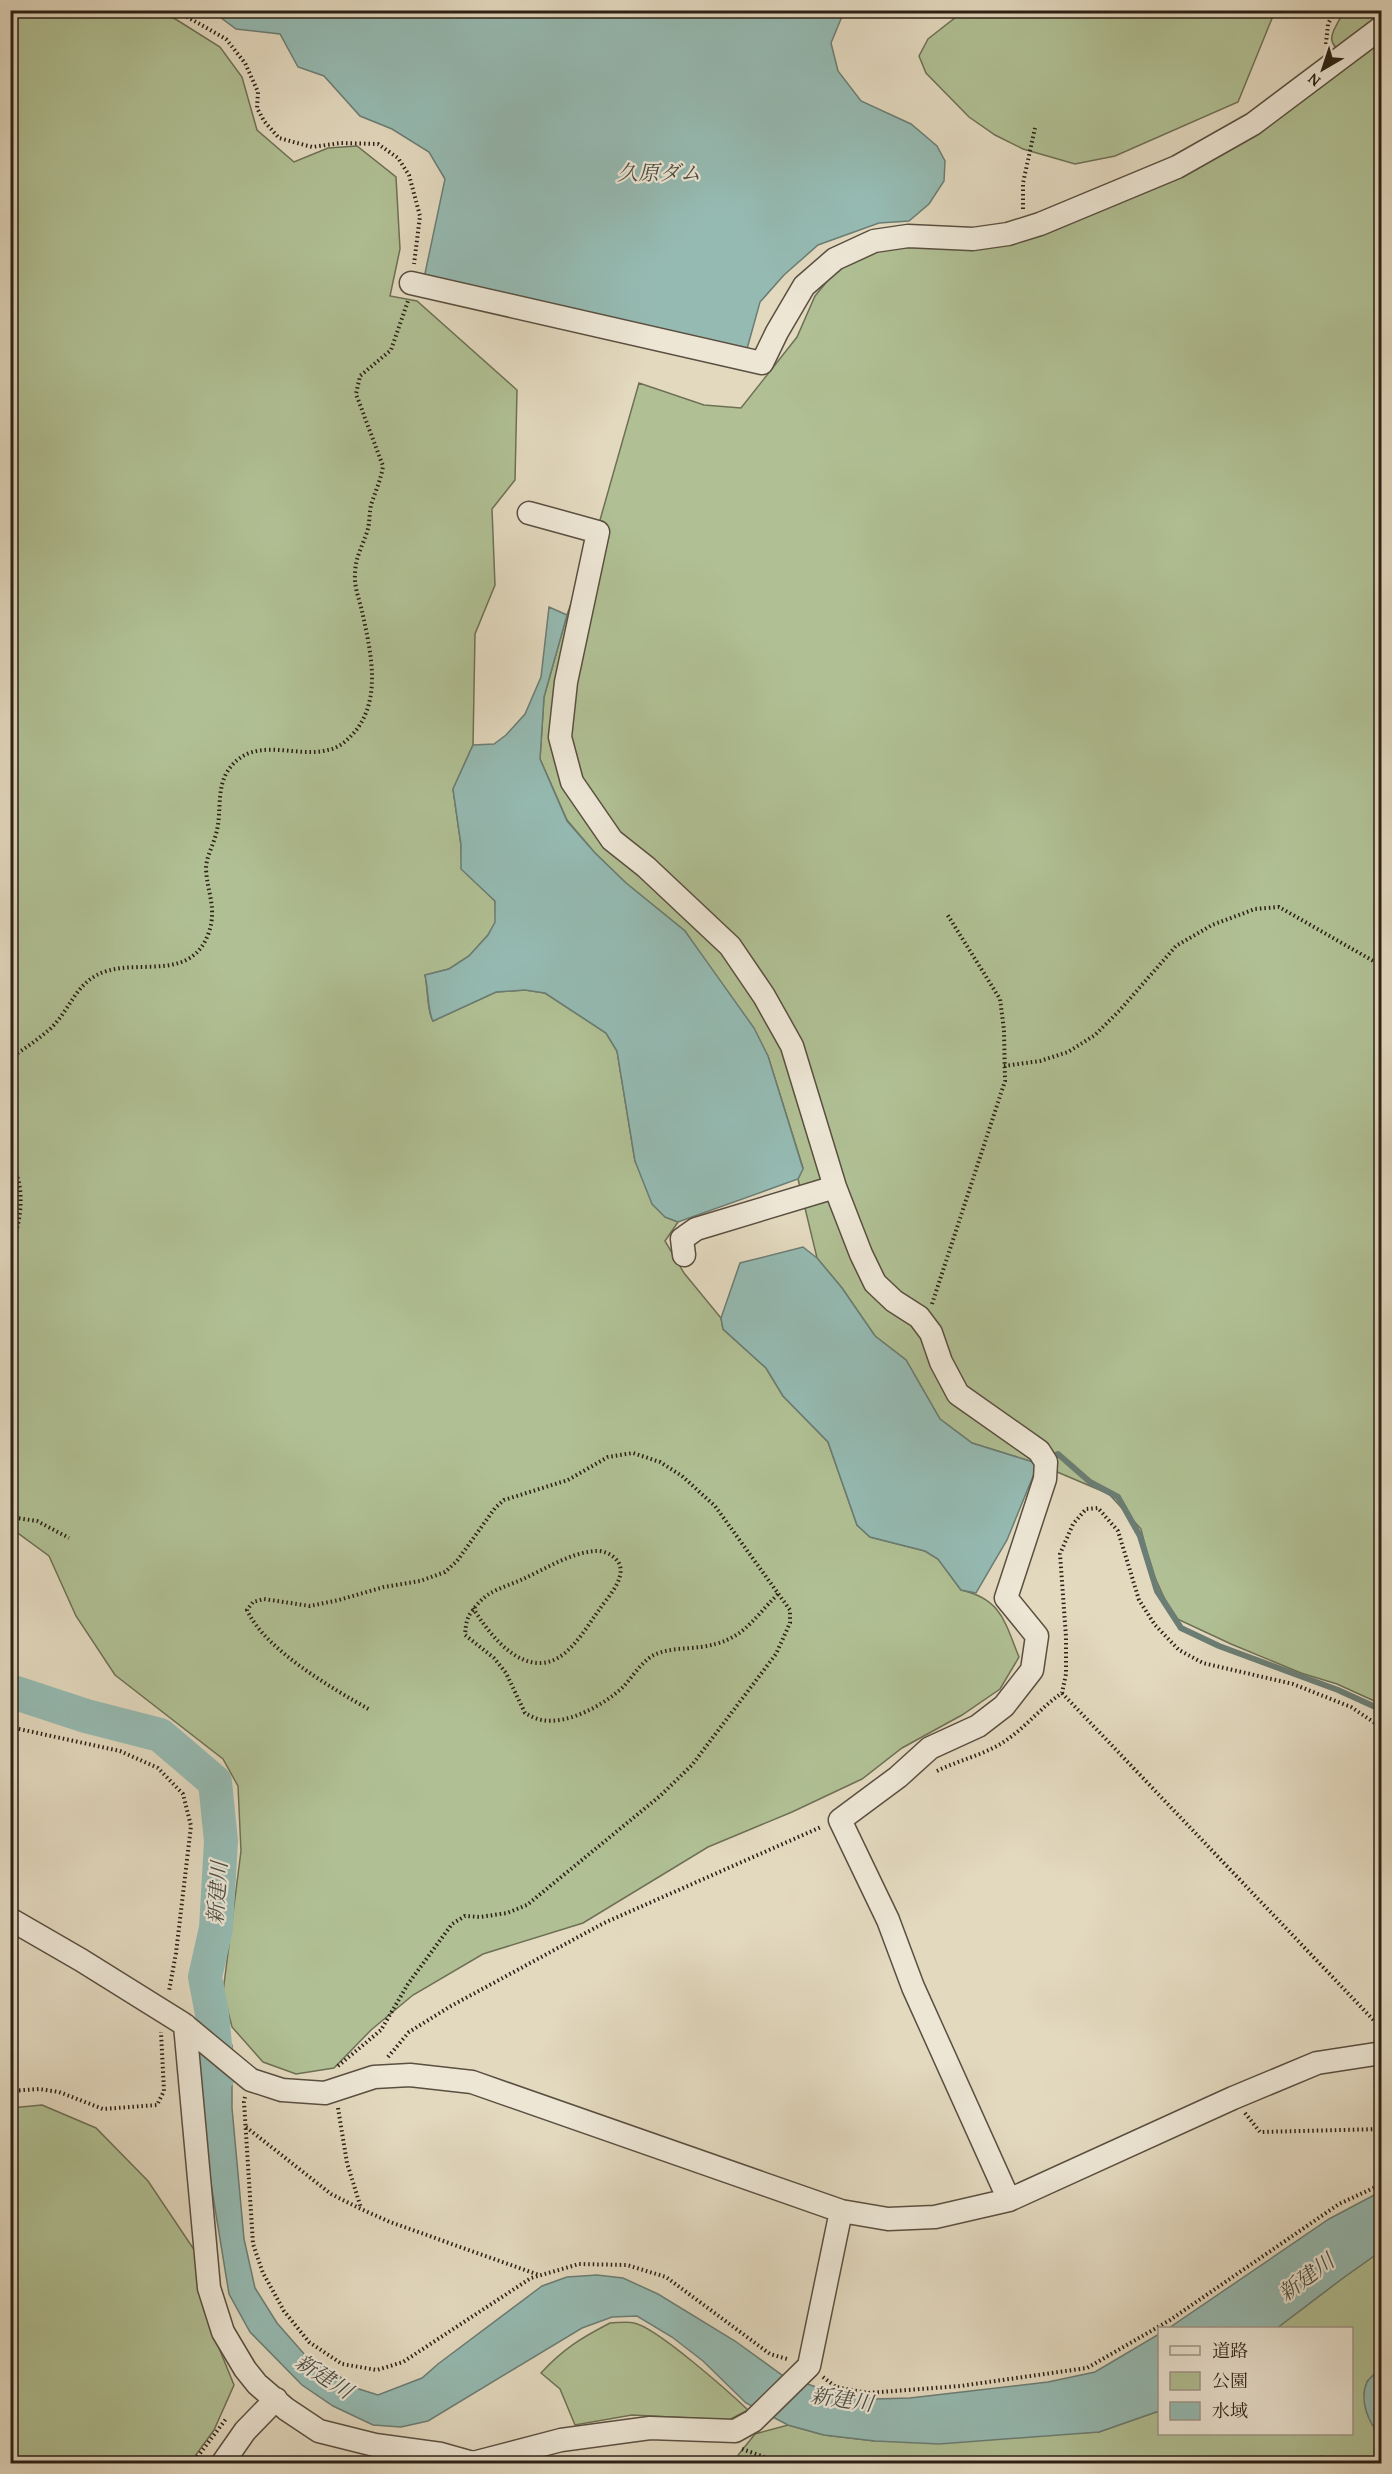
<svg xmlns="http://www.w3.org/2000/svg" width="1392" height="2474" viewBox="0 0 1392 2474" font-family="'Gentium Book Plus','Noto Serif JP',serif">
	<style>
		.green { fill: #b0c094; stroke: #6e7055; stroke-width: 1.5 }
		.water { fill: #95bab2; stroke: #6b7d74; stroke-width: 1.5 }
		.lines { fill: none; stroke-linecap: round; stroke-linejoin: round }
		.stream { stroke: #6b7d74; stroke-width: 6 }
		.river { stroke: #95bab2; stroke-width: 34 }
		.minor-casing { stroke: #5a4f40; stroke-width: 25 }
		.path { stroke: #2c2116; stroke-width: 4; stroke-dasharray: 1.5 3; stroke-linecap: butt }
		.minor { stroke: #ede6d5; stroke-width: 22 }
		.labels { text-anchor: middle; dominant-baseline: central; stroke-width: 4.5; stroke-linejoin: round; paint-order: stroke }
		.water-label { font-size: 21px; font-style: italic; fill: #4c4f45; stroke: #ede6d5 }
	</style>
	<rect width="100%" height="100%" fill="#e3d9bf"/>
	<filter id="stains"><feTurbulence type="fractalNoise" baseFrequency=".00333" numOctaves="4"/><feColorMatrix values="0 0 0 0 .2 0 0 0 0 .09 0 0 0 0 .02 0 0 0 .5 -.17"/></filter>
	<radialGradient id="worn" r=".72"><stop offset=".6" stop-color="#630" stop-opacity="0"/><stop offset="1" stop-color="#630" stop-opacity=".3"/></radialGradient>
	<path class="green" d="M965,10H1275V11L1238,102L1115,156L1075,164L1023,149L995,135L969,117L926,73L919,56L928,39Z
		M11,11H159L177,20L220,47L242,77L257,130L294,162L328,148L357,146L396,177L400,249L390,296L417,301L517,390L515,480L492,509L495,585L475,634L473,745L453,789L461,845L462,869L495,901L496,922L488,935L469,956L449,969L425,975C428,987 427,1013 433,1021L496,992L525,990L545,993L606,1033L617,1051L635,1161L665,1217L678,1222L665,1241L684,1273L721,1318L723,1329L766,1368L783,1396L828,1442L857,1525L870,1537L925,1551L938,1559L961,1590C1002,1599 1005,1623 1019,1657L1000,1689L962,1715L902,1748L862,1779L792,1812L708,1847L583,1923L483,1954L413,1995L371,2030L334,2068L296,2074L263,2062L232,2027L223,1992L241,1851L238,1786L223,1759L115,1675L76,1616L49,1556L11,1528Z
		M1344,11H1381V1704L1337,1684L1301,1673L1231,1644L1173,1617L1151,1569L1141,1529L1109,1494L1036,1463L972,1443L940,1419L906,1360L875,1336L842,1288L817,1258L798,1179L803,1168L768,1056L685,931L626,883L595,853L567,820L540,759L544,697L567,615L600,520L639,383L704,405L741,408L797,337L815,296L838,268L887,245L1043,231L1351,62C1324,39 1329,40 1344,11Z
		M42,2105L96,2128L148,2181L195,2251L217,2343L234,2385L214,2430L190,2463L11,2464V2108Z
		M1381,2251V2368L1367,2382L1374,2429L1381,2435V2463H1342L1321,2456L1316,2464H731L755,2434L788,2425L824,2435L875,2441L1099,2432L1159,2411L1160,2434H1352V2328H1277L1343,2278Z
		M610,2323C617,2323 627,2321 634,2323C656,2327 729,2392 748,2410L729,2420L632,2415L575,2425L560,2389L541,2373C563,2349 581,2338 610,2323Z"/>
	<path class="water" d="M212,11H849L843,14L831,43L838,71L861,101L911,124L937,146L945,161L944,181L929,204L909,221L879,223L818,245L784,275L760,302L745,356L423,283L445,179L429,152L392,129L360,116L324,76L298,67L280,34L236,29Z
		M549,607L567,615L544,697L540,759L567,821L595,853L626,883L685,931L754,1028L768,1056L803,1169L798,1179L678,1222L665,1217L652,1204L635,1161L617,1051L606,1033L545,993L525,990L496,992L433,1021C428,1014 428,986 425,975L449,969L469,956L488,935L495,922V901L461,869V845L453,789L473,745L494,744L506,735L525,714L541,677Z
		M803,1247L817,1258L842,1288L875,1336L906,1360L940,1419L972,1443L1036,1463V1469L1007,1540L976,1593L961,1590L938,1559L925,1551L870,1537L857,1525L828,1442L783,1396L766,1368L723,1329L721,1318L740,1263Z
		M202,2019L232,2045V2108L244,2239L255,2288L277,2323L305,2355L359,2389L378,2395L422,2378L438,2364L542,2286L567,2277L597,2275L623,2278L658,2294L735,2341L782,2375L833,2393L875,2399L910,2398L1048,2382L1095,2372L1159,2334V2411L1099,2432L939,2444L875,2441L824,2435L788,2425L746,2403L703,2361L672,2337L637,2316L612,2317L582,2328L428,2421L401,2427L373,2425L333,2406L302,2385L250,2332L229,2294L205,2147L200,2050Z
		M1376,2194H1381V2251L1343,2278L1277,2328H1169L1329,2219Z
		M1381,2368V2435C1368,2424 1359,2399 1367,2382C1370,2377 1378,2372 1381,2368Z"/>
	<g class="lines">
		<path class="stream" d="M1048,1458L1058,1454L1090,1482L1118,1497L1140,1536L1157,1591L1181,1628L1219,1646L1338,1690L1382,1710"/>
		<path class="river" d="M10,1691L86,1716L160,1735L215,1782L221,1841L216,1928L205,1977L212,2014L218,2076"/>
		<g class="minor-casing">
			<path id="minor" d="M411,283L762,363L777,332L804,286L835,259L874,241L908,236L973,239L1008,234L1040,224L1177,167L1253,124L1382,27
				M529,513L598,532L566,682L560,737L572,782L612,840L646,867L730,946L764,996L792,1046L835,1187L861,1254L875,1283L894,1301L919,1317L931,1333L941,1362L958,1394L1039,1451L1046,1462L1045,1479L1006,1598L1037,1636L1032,1670L1004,1706L978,1726L930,1748L898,1777L840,1820L888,1920L913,1987L1009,2200
				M684,1255L682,1239L696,1229L835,1187
				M10,1919L81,1960L182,2023L251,2080L282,2090L325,2093L374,2077L410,2075L472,2082L841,2211L888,2219L935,2217L1009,2200L1233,2098L1317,2063L1382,2053
				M185,2025L209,2288L223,2332L245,2369L257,2384L286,2409L319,2431L375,2445L441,2454L473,2463L561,2440L650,2428L735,2431L753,2421L809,2366L841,2211
				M222,2464L245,2431L276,2399"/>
		</g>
		<path class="path" d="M175,10L226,39L245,63L258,92L257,108L264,121L279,138L312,147L341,143L378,144L398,158L409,175L420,216L414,264
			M1326,44L1328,24L1335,10
			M1023,209V183L1035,128
			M10,1058C24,1049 39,1039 51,1028C71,1009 76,980 107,971C143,960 192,981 209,932C217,907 207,892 206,869C206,857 213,846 216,834C222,814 216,791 227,772C252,733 294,759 328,750C340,748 350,738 357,729C382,695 370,649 362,611C359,599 354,586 355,575C355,558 362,547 367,532C370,523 369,514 371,505C375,492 381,480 383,466L356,394L360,376L391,350L408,301
			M1004,1066L1040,1061L1068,1052L1095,1035L1120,1010L1176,946L1212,925L1255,909L1279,907L1382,966
			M10,1161C27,1186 21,1224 10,1250
			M932,1304L1005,1081L1004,1030L1000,999L947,914
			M10,1517L37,1521L69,1538
			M473,1608C492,1639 528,1683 565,1653C579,1641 589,1624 599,1610C607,1598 624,1581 620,1566C617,1556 604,1550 595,1551C570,1553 545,1569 523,1579C512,1584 499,1588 489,1594C484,1597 477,1604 473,1610C466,1618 466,1625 465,1635L494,1658L506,1673L525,1713C530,1716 536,1719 542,1720C568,1725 606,1704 624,1686C633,1676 640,1664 652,1656C666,1648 686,1649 701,1647C743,1641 751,1621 778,1594
			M1062,1693L1382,2029
			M10,1727L120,1751L158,1768L183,1794L191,1826L176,1953L169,1991
			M937,1771C955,1762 975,1757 993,1748C1020,1735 1037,1710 1062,1693L1066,1674V1637L1060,1554L1073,1524L1086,1509L1098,1508L1118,1531L1139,1600L1155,1625L1179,1650L1203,1663L1293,1684L1351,1707L1378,1725L1382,1730
			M388,2057L409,2032L451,2006L604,1923L821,1827
			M338,2066L381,2030L408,1984L452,1924L465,1916L480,1917L507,1913L527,1905L660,1796L692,1765L776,1654L790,1623V1610L715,1506L682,1476L660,1462L633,1453L608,1457L568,1480L504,1500L495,1508L457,1561L445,1572L420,1581L384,1587L339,1600L310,1606L264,1599L253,1602L247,1610C265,1650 332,1688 370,1710
			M10,2091L39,2089L59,2092L103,2109L157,2105L164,2091L161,2032
			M245,2097L244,2102L253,2244L263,2273L284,2311L309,2342L342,2364L377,2370L403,2362L531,2278L579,2264L627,2265L666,2277L770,2354L787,2359
			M338,2108L347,2163L361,2208
			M1245,2113L1260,2132L1382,2129
			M246,2127L331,2194L361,2209L390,2222L539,2275
			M823,2377L836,2387L868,2393L960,2386L1087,2368L1170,2320L1339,2204L1382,2184
			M742,2449L773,2460L805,2464
			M192,2464L226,2419"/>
		<use href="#minor" class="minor"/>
	</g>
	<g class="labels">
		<g class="water-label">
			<text x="659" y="172">久原ダム</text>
			<text transform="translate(217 1893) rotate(-86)">新建川</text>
			<text transform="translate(1306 2277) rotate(-37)">新建川</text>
			<text transform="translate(324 2376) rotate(33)">新建川</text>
			<text transform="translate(842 2399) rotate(8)">新建川</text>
		</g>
	</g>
	<rect width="1392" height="2474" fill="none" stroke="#e3d9bf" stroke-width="36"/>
	<rect x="12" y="12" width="1368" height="2450" fill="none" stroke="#2c2116" stroke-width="3"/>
	<rect x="18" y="18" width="1356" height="2438" fill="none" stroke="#2c2116" stroke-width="1.5"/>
	<rect x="1158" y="2327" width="195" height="108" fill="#ede6d5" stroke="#a09789" stroke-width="1.5"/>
	<rect x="1170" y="2346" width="30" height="9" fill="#ede6d5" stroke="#a09789" stroke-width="1.5"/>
	<text x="1212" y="2357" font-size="18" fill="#2c2116">道路</text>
	<rect x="1170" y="2372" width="30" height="18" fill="#b0c094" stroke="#a09789" stroke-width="1.5"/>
	<text x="1212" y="2387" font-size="18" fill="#2c2116">公園</text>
	<rect x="1170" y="2402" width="30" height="18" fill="#95bab2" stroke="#a09789" stroke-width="1.5"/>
	<text x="1212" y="2417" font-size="18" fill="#2c2116">水域</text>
	<g transform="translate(1323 69) rotate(219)" stroke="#ede6d5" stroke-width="4.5" paint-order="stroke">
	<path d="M0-4.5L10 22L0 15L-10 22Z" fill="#2c2116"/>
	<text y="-9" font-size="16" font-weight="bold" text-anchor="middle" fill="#2c2116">N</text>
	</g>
	<rect width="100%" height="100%" filter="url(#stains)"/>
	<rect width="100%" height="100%" fill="url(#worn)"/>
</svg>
